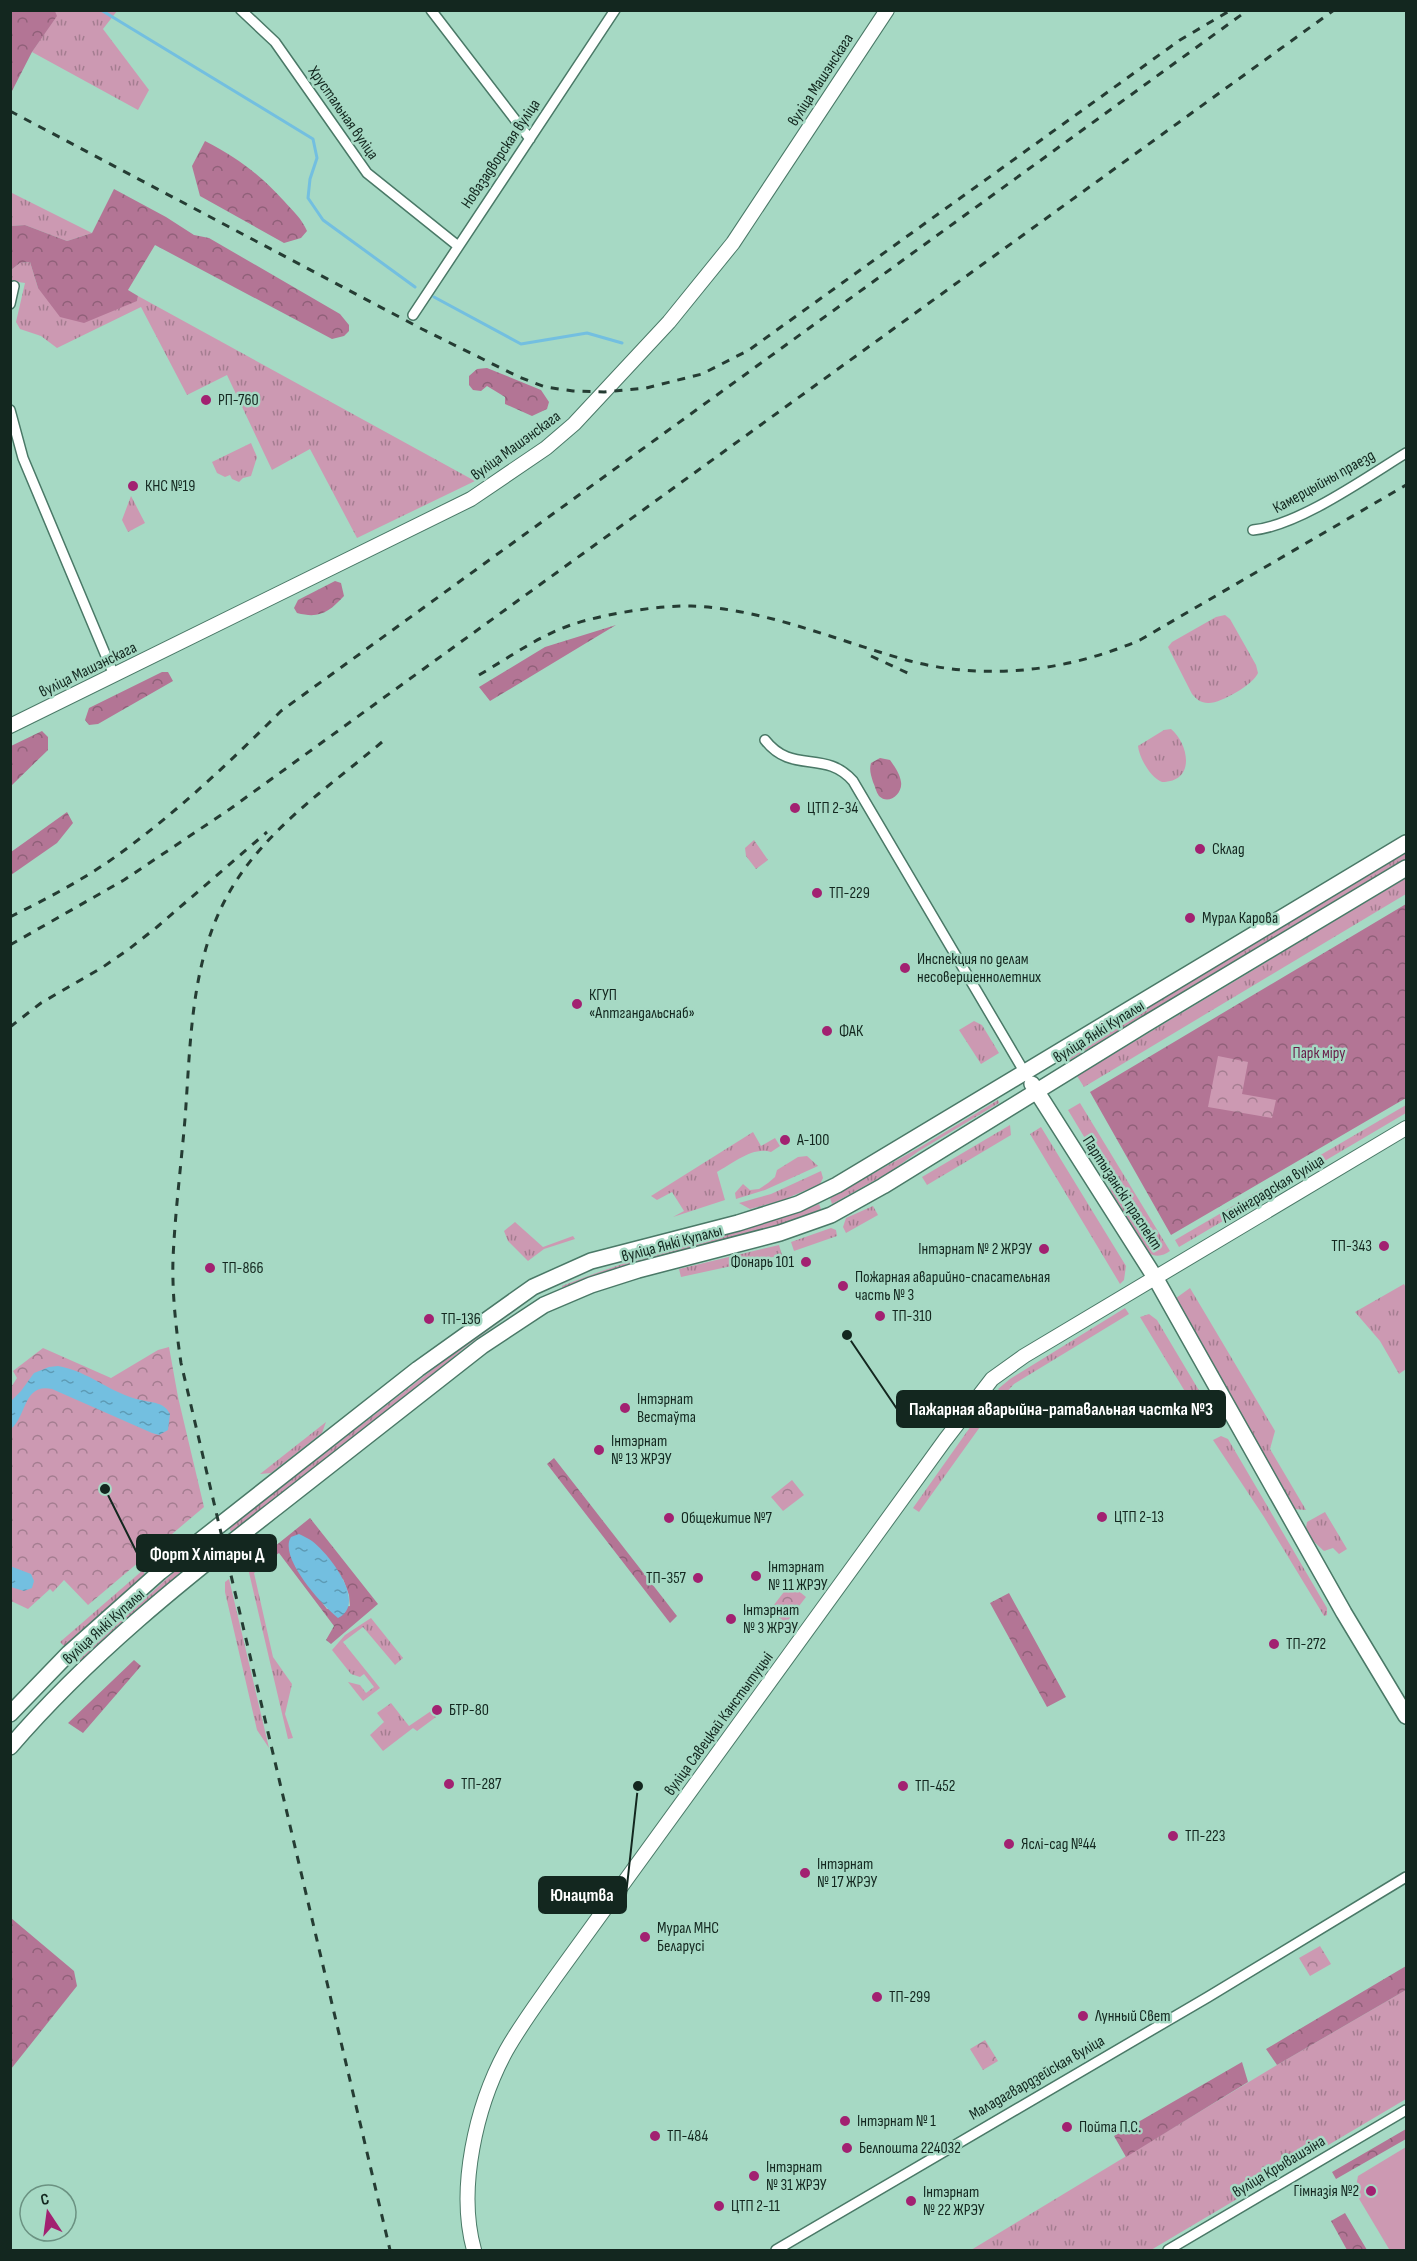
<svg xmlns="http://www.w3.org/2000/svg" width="1417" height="2261" viewBox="0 0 1417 2261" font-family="'Sofia Sans Condensed',sans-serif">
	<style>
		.grass { fill: url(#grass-tufts) }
		.forest { fill: url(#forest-crowns); fill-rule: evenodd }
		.park { fill: url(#park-crowns) }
		.garden { fill: #cc99b2 }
		.water { fill: url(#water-ripples) }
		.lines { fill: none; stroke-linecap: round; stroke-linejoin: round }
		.stream { stroke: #73bfe0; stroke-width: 3 }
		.street-casing { stroke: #4a7967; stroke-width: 12 }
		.secondary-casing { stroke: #4a7967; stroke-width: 16 }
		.primary-casing { stroke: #4a7967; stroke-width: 18 }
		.street { stroke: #fff; stroke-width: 9 }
		.secondary { stroke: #fff; stroke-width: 14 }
		.primary { stroke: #fff; stroke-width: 15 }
		.rail { stroke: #253c33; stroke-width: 3; stroke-dasharray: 8 8; stroke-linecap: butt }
		.poi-dot { fill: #a22171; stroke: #a6d9c4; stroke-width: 2 }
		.labels { text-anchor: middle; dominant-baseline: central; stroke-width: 5; stroke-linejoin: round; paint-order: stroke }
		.street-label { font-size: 16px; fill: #13271f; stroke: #a6d9c4 }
		.poi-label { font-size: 16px; fill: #13271f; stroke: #a6d9c4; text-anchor: start }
		.park-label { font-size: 16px; fill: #681c49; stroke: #a6d9c4 }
		.leader { fill: none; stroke: #13271f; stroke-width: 2 }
		.callout-dot { fill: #13271f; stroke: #a6d9c4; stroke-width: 2 }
		.callout { fill: #13271f; stroke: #13271f; stroke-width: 2 }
		.callout-label { font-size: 18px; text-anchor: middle; font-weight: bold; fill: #fff }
	</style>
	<defs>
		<pattern id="grass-tufts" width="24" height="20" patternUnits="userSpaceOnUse" patternTransform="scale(1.5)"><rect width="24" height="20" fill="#cc99b2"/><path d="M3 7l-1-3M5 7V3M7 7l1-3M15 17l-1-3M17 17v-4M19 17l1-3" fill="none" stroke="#a47d90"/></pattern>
		<pattern id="forest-crowns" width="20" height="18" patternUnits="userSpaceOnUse" patternTransform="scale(1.5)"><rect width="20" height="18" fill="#b37595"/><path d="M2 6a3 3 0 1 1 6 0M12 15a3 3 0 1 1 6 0" fill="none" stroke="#906079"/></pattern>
		<pattern id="park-crowns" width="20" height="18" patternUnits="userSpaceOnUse" patternTransform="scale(1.5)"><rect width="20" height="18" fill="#cc99b2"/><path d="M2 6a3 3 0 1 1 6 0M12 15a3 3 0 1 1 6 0" fill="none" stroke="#a47d90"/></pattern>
		<pattern id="water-ripples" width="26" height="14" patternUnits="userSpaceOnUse" patternTransform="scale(1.5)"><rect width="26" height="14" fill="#73bfe0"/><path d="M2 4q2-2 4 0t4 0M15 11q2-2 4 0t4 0" fill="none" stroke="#5d9bb5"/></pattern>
	</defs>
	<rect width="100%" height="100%" fill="#a6d9c4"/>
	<path class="grass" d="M55,11H117L103,29L149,90L138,110L32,52L56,16Z
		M10,192L92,233L67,241L25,225L11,226Z
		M30,262L38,288L137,301L138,296L475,481L357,538L310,449L272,470L227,375L187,395L141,307L57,348L41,336L20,329L16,322L25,283L11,281V270L20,263Z
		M251,443L257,457L251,476L243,478L239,482L232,479L230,475L225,477L217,473L212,462Z
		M131,496L145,523L128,532L122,520Z
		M1225,615L1230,619L1256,665L1258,673C1254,684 1220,704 1208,703C1201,703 1196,699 1192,694L1168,647L1172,642L1216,617Z
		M1171,729C1189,744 1196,782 1162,782C1151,778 1139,758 1138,746L1164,730Z
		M1406,851V860L1068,1061L1064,1055Z
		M1406,878V894L1084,1087L1077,1076Z
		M974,1021L982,1025L999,1053L981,1064L959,1030Z
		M998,1100L999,1103L919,1151L890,1172L832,1204L830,1198L922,1146Z
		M1080,1103L1170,1251C1162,1257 1155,1257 1146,1252L1112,1194L1101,1165L1068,1110Z
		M1406,1105V1113L1179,1247L1175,1240Z
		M1010,1125L1011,1135L927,1185L922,1177Z
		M1041,1127L1126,1266L1124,1280L1120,1284L1030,1134Z
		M753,1132L761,1146L775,1138L780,1146L771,1152C753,1146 732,1164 717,1172L725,1200L673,1217L684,1211L672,1192L657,1200L651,1196Z
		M807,1156L818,1166L765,1190L736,1199L735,1193L743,1184L750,1190L759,1189L768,1183L775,1177L777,1170L798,1157Z
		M821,1171L823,1178L820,1184L783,1200L750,1209L739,1203L771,1194Z
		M819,1204L821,1209C739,1246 645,1251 563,1289L562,1286C604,1269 647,1256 690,1243C734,1230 777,1222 819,1204Z
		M873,1206L878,1215L846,1233L843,1227L846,1218Z
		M515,1222L543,1247L573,1236L575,1239L544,1249L528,1261L508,1241L504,1231Z
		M831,1228L836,1230L837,1236L794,1251L791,1242Z
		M779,1245L782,1255L681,1277L679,1269Z
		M1404,1284L1406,1288V1369L1399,1374L1380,1341L1355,1312Z
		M1190,1288L1275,1431L1270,1449L1306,1510L1294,1509L1172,1301Z
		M523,1302L524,1304L464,1348L414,1391L232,1533L229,1528L464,1345Z
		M1125,1308L1129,1314L1014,1384L1004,1395L998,1389L1010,1379Z
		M1149,1314L1157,1320L1210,1409L1214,1419L1211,1426L1207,1428L1140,1317Z
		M995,1392L1000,1399L919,1512L913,1508Z
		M326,1422L322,1433L271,1473L260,1474Z
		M1221,1436L1228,1439L1327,1608V1615L1324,1616L1264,1517L1213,1440Z
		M1325,1512L1347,1549L1339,1554L1333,1548L1324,1551L1312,1540L1306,1528L1307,1522Z
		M217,1536L219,1543L82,1661L80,1659L176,1570Z
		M258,1556L262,1567L254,1573L273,1657L292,1684L285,1714L293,1738L288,1739L247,1564Z
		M143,1570L145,1575L64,1646L60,1642Z
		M229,1579L269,1748L257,1730L225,1592V1582Z
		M371,1618L403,1658L395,1665L363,1627L343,1642L380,1688L363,1701L348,1682L360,1685L366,1693L374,1687L364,1674L360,1677L351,1674L332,1650L345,1635Z
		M391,1703L409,1726L431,1711L436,1717L417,1731L413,1728L383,1751L370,1735L384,1722L377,1713Z
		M1406,1990V2099L1151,2250H971L1277,2065Z"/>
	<path class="forest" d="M11,10L55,11L57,16L32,52L11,93Z
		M205,141C239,159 258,173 284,201C293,211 302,219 307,231L301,238L284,243L200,196L192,166Z
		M114,189L166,217L194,235L209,238L340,314L349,325V331L344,336L332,339L155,245L128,290L138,296L137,301L84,323L60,317L38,288L30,262L20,263L11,270V226L25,225L67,241L92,233Z
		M487,368L541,390L549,402L547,409L532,416L505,404V397L487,386L481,391L473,390L469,385V376L477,369Z
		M335,581L341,583L344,596C329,612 320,619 297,613L294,608L298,600Z
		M616,625L490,701L479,687L545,647Z
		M162,672H168L173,681L98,724L89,725L85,720L89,708Z
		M42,731L48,737V750L11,786V746Z
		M880,758L890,760C895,767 900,774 901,782C903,793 889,806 879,796C876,792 875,786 873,782C871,775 869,770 871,763Z
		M67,812L73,823L57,843L11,875V852Z
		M1406,904V1098L1171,1235L1090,1092Z
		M554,1458L677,1616L670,1623L547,1464Z
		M310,1518L378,1604L331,1644L326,1640L334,1626L279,1553L273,1557L269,1551ZM295,1566L343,1579L349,1595L350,1606L327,1609Z
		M1009,1593L1066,1697L1047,1707L990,1603Z
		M134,1660L141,1666L83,1733L68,1723Z
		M11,1918L74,1971L77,1986L11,2069Z
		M1406,1966V1990L1277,2065L1266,2049Z
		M1242,2062L1248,2082L1126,2157L1114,2136Z
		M1406,2129V2139L1336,2179L1332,2172Z
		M1345,2213L1367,2250H1347L1331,2221Z"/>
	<path class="park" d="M754,840L768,860L756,869L746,856L745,848Z
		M1218,1056L1248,1062L1242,1094L1276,1100L1272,1118L1208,1107Z
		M169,1347L178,1397L204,1507L88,1605L64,1580L53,1592L50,1589L28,1609L11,1601L10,1389L17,1378L13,1371L43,1348L111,1378L158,1350Z
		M792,1480L804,1495L783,1511L771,1497Z
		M790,1584L806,1597L786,1623L770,1610Z
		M1320,1946L1331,1964L1310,1976L1299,1958Z
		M985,2040L998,2061L983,2070L970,2049Z"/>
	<path class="garden" d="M1406,2147V2249L1403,2250L1389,2249L1355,2192L1358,2176Z"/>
	<path class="water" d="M58,1366C89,1371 111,1394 141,1400C153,1403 164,1402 170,1414L168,1430L159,1435L152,1433L52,1389C23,1383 27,1416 11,1429V1401L21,1391L34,1373L49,1367Z
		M299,1534C303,1536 308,1538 312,1541C329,1554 368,1603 338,1618C322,1605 278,1557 291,1537Z
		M10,1566L31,1574L34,1581L32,1588L24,1591L11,1587Z"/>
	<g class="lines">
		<path class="stream" d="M101,10L313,139L317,158L310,179L308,198L323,220L415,287
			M434,297L521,344L587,333L622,343"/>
		<g class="street-casing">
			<path id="street" d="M241,10L275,42L367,173L458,246
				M431,10L530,139
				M10,304L14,286
				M413,315L615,10
				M10,410L23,458L114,675
				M1253,530C1298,526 1367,477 1406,453
				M765,740C792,775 825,749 853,781L1025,1073
				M776,2250L1208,1997L1406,1877
				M1168,2250L1406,2110"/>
		</g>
		<g class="secondary-casing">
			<path id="secondary" d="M10,726L471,499L546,448L574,424L669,322L733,243L887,10
				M474,2250C457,2189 476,2106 506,2051C520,2026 538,2002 554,1979L945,1440L992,1379L1024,1356L1406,1128"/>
		</g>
		<g class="primary-casing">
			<path id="primary" d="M1032,1084L1156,1279L1344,1613L1406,1716
				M10,1714L69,1653L160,1572L418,1369L533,1287L591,1261L738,1223L798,1204L837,1185L1406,843
				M10,1747C89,1655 183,1580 278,1506C346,1453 414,1399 482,1346L544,1305L591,1285L638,1270L780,1233L831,1215L883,1186L1144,1025L1406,868"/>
		</g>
		<use href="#street" class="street"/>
		<use href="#secondary" class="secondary"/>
		<use href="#primary" class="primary"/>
		<path class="rail" d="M10,111L422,329L519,377L545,387L573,391L604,392L646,388L702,374L749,350L1180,40L1231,10
			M871,656L914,676
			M479,675C505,660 530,642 558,630C588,616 657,605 691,606C767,609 837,641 910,661C987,681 1068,671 1140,640L1406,485
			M382,742C330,786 269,827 233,886C190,956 191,1040 185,1119C181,1166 175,1213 173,1259C172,1294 176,1329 181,1363L390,2250
			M10,917C46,899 83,880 115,857C175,814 229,763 281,711L1248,10
			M10,945L124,880L230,809L1334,10
			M10,1027L41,1003L103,967L129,949L157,927L267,832"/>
	</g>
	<g class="poi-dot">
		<circle cx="206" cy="400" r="6"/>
		<circle cx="133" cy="486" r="6"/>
		<circle cx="795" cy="808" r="6"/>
		<circle cx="1200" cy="849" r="6"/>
		<circle cx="817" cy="893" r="6"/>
		<circle cx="1190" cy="918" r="6"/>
		<circle cx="905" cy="968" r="6"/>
		<circle cx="577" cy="1004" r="6"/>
		<circle cx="827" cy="1031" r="6"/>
		<circle cx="785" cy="1140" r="6"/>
		<circle cx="1384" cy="1246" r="6"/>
		<circle cx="1044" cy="1249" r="6"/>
		<circle cx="806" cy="1262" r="6"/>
		<circle cx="210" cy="1268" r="6"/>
		<circle cx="843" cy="1286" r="6"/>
		<circle cx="880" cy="1316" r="6"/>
		<circle cx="429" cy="1319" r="6"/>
		<circle cx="625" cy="1408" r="6"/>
		<circle cx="599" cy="1450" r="6"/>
		<circle cx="1102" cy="1517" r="6"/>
		<circle cx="669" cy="1518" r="6"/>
		<circle cx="756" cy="1576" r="6"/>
		<circle cx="698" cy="1578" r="6"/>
		<circle cx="731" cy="1619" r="6"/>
		<circle cx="1274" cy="1644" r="6"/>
		<circle cx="437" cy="1710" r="6"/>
		<circle cx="449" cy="1784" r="6"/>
		<circle cx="903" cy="1786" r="6"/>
		<circle cx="1173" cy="1836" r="6"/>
		<circle cx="1009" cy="1844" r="6"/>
		<circle cx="805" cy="1873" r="6"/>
		<circle cx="645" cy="1937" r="6"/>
		<circle cx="877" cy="1997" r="6"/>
		<circle cx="1083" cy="2016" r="6"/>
		<circle cx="845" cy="2121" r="6"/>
		<circle cx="1067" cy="2127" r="6"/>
		<circle cx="655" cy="2136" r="6"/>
		<circle cx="847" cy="2148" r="6"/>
		<circle cx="754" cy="2176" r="6"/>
		<circle cx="1371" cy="2191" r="6"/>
		<circle cx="911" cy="2201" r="6"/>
		<circle cx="719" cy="2206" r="6"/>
	</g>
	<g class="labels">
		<g class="street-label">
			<text transform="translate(821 80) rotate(-57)">вуліца Машэнскага</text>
			<text transform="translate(343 113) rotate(55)">Хрустальная вуліца</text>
			<text transform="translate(501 154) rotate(-56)">Новазадворская вуліца</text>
			<text transform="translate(516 446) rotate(-36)">вуліца Машэнскага</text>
			<text transform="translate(1324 482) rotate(-29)">Камерцыйны праезд</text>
			<text transform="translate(88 670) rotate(-26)">вуліца Машэнскага</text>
			<text transform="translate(1099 1032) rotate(-32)">вуліца Янкі Купалы</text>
			<text transform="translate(1273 1189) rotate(-31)">Ленінградская вуліца</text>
			<text transform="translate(1122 1193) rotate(57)">Партызанскі праспект</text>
			<text transform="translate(672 1244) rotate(-15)">вуліца Янкі Купалы</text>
			<text transform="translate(104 1627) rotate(-42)">вуліца Янкі Купалы</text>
			<text transform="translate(719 1724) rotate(-54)">вуліца Савецкай Канстытуцыі</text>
			<text transform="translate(1037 2078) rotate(-30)">Маладагвардзейская вуліца</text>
			<text transform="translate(1279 2167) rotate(-31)">вуліца Крывашэіна</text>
		</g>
		<g class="poi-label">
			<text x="218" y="400">РП-760</text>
			<text x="145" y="486">КНС №19</text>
			<text x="807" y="808">ЦТП 2-34</text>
			<text x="1212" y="849">Склад</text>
			<text x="829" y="893">ТП-229</text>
			<text x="1202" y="918">Мурал Карова</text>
			<text x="917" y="959">Инспекция по делам<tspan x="917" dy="18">несовершеннолетних</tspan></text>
			<text x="589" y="995">КГУП<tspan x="589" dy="18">«Аптгандальснаб»</tspan></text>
			<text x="839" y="1031">ФАК</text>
			<text x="797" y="1140">А-100</text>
			<text x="1372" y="1246" text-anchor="end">ТП-343</text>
			<text x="1032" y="1249" text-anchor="end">Інтэрнат № 2 ЖРЭУ</text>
			<text x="794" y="1262" text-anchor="end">Фонарь 101</text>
			<text x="222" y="1268">ТП-866</text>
			<text x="855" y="1277">Пожарная аварийно-спасательная<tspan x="855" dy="18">часть № 3</tspan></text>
			<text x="892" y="1316">ТП-310</text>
			<text x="441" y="1319">ТП-136</text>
			<text x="637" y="1399">Інтэрнат<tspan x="637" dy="18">Вестаўта</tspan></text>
			<text x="611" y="1441">Інтэрнат<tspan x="611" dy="18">№ 13 ЖРЭУ</tspan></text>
			<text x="1114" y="1517">ЦТП 2-13</text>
			<text x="681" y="1518">Общежитие №7</text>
			<text x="768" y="1567">Інтэрнат<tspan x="768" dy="18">№ 11 ЖРЭУ</tspan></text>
			<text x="686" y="1578" text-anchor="end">ТП-357</text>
			<text x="743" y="1610">Інтэрнат<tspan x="743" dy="18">№ 3 ЖРЭУ</tspan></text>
			<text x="1286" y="1644">ТП-272</text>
			<text x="449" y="1710">БТР-80</text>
			<text x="461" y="1784">ТП-287</text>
			<text x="915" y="1786">ТП-452</text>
			<text x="1185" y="1836">ТП-223</text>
			<text x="1021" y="1844">Яслі-сад №44</text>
			<text x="817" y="1864">Інтэрнат<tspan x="817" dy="18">№ 17 ЖРЭУ</tspan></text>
			<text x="657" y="1928">Мурал МНС<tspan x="657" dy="18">Беларусі</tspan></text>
			<text x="889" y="1997">ТП-299</text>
			<text x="1095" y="2016">Лунный Свет</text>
			<text x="857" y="2121">Інтэрнат № 1</text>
			<text x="1079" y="2127">Пойта П.С.</text>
			<text x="667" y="2136">ТП-484</text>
			<text x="859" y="2148">Белпошта 224032</text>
			<text x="766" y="2167">Інтэрнат<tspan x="766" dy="18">№ 31 ЖРЭУ</tspan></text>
			<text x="1359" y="2191" text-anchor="end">Гімназія №2</text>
			<text x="923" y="2192">Інтэрнат<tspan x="923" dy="18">№ 22 ЖРЭУ</tspan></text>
			<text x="731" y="2206">ЦТП 2-11</text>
		</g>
		<g class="park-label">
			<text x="1319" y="1053">Парк міру</text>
		</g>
	</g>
	<path class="leader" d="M847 1335L897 1409M105 1489L137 1553M638 1786L626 1895"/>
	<g class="callout-dot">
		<circle cx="847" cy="1335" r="6"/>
		<circle cx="105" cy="1489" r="6"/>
		<circle cx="638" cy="1786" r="6"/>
	</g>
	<g class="callout">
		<rect x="897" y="1391" width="328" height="36" rx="6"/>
		<rect x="137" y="1535" width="139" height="36" rx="6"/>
		<rect x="539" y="1877" width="87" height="36" rx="6"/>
	</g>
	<g class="callout-label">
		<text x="1061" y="1415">Пажарная аварыйна-ратавальная частка №3</text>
		<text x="207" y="1560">Форт X літары Д</text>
		<text x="582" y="1901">Юнацтва</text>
	</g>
	<rect width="1417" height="2261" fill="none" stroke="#13271f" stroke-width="24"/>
	<g transform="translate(48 2213) rotate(347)"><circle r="28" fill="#a6d9c4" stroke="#6b9282" stroke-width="1.5"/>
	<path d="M0-4.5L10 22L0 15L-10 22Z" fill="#a22171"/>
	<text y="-9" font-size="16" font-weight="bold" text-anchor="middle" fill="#13271f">С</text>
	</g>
</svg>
